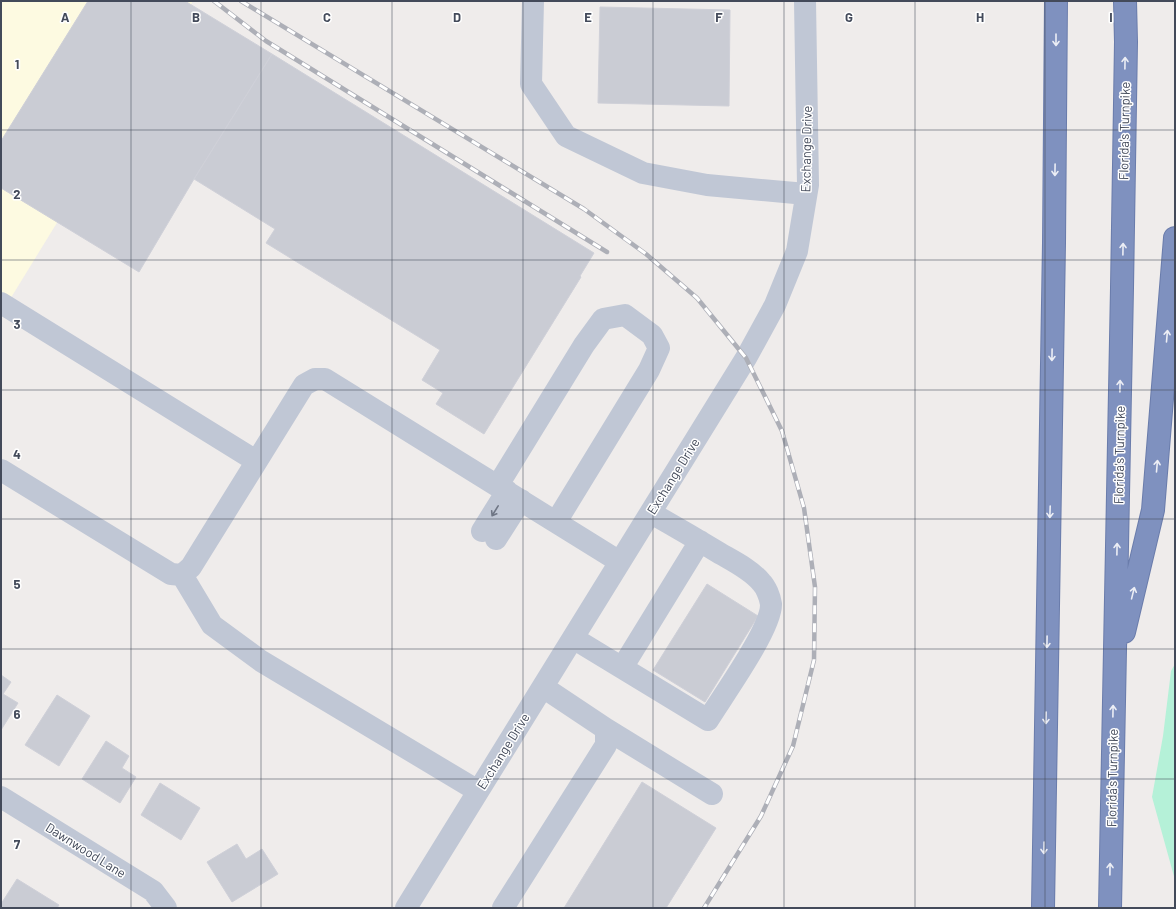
<svg xmlns="http://www.w3.org/2000/svg" width="1176" height="909" viewBox="0 0 1176 909" font-family="Barlow,sans-serif">
	<style>
		.commercial { fill: #fdfae1 }
		.green { fill: #b5f1d8 }
		.building { fill: #caccd4; stroke: #cfd0d8 }
		.lines { fill: none; stroke-linecap: round; stroke-linejoin: round }
		.highway-casing { stroke: #6a7cab; stroke-width: 24 }
		.minor { stroke: #c0c7d5; stroke-width: 22 }
		.highway { stroke: #7f91bf; stroke-width: 22 }
		.rail-casing { stroke: #adafb7; stroke-width: 4.5 }
		.rail { stroke: #fff; stroke-width: 3; stroke-dasharray: 9; stroke-linecap: butt }
		.oneway { stroke: #eceef5 }
		.oneway2 { stroke: #6f7685 }
		.grid { fill: none; stroke: #434a5a; stroke-width: 1; stroke-opacity: 0.55 }
		.labels { text-anchor: middle; dominant-baseline: central; stroke-width: 3; stroke-linejoin: round; paint-order: stroke }
		.street-label { font-size: 13px; fill: #434a5a; stroke: #fff }
		.grid-label { font-size: 13px; text-anchor: middle; font-weight: bold; fill: #434a5a; stroke: #fff; stroke-width: 3; stroke-linejoin: round; paint-order: stroke }
	</style>
	<rect width="100%" height="100%" fill="#efeceb"/>
	<path class="commercial" d="M1,1H193L1,314Z"/>
	<path class="green" d="M1175,664V880L1152,797L1163,736L1171,671Z"/>
	<path class="building" d="M88,1H185L272,54L194,179L139,272L1,188V141Z
		M600,7L730,10L729,106L598,103Z
		M272,54L594,253L580,276L581,277L484,434L436,404L443,393L422,380L440,350L266,243L275,229L194,179Z
		M707,584L758,616L705,702L653,670Z
		M1,675L11,682L3,694L18,703L1,730Z
		M57,695L90,716L59,766L25,745Z
		M106,741L129,756L122,768L136,777L120,803L82,779Z
		M642,782L716,828L666,908H564Z
		M160,783L200,808L181,840L141,815Z
		M237,844L246,859L262,849L278,874L232,902L207,862Z
		M17,879L59,905L57,908H1V904Z"/>
	<g class="lines">
		<g class="highway-casing">
			<path id="highway" d="M1124,632L1153,510L1175,238
				M1043,908L1054,243L1056,1
				M1110,908L1122,288L1126,42L1125,1"/>
		</g>
		<path class="minor" d="M533,1L531,84L566,136L643,173L707,185L806,194
			M1,303L256,461
			M1,470L171,574L182,575L191,567L304,385L315,379H325L620,562
			M498,485L584,345L603,319L625,315L652,335L659,348L649,370L556,522
			M482,531L507,491
			M496,539L521,500
			M182,575L212,625L261,661L478,791
			M573,638L708,720C722,697 772,628 771,604C770,597 766,587 761,582C751,570 735,562 721,554C698,540 674,526 651,513
			M622,668L700,541
			M606,729L712,794
			M1,797L153,891L166,908
			M406,908L746,358L775,305L797,251L808,185L805,1
			M503,908L606,745V729L543,687"/>
		<use href="#highway" class="highway"/>
		<g class="rail-casing">
			<path id="rail" d="M214,1L266,41L607,252
				M241,1L584,209L646,254L697,298L746,358L782,431L804,508L815,587L814,660L793,746L761,816L704,908"/>
		</g>
		<use href="#rail" class="rail"/>
	</g>
	<defs><path id="oneway-shaft" d="M-6 0H5M1.5-3L5.5 0L1.5 3" fill="none" stroke-width="1.6" stroke-linecap="round" stroke-linejoin="round"/></defs>
	<g class="oneway">
		<use href="#oneway-shaft" transform="translate(1056 40) rotate(90)"/>
		<use href="#oneway-shaft" transform="translate(1125 63) rotate(-89)"/>
		<use href="#oneway-shaft" transform="translate(1055 170) rotate(91)"/>
		<use href="#oneway-shaft" transform="translate(1123 249) rotate(-89)"/>
		<use href="#oneway-shaft" transform="translate(1167 336) rotate(-85)"/>
		<use href="#oneway-shaft" transform="translate(1052 355) rotate(91)"/>
		<use href="#oneway-shaft" transform="translate(1120 386) rotate(-89)"/>
		<use href="#oneway-shaft" transform="translate(1157 466) rotate(-85)"/>
		<use href="#oneway-shaft" transform="translate(1050 512) rotate(92)"/>
		<use href="#oneway-shaft" transform="translate(1117 549) rotate(-89)"/>
		<use href="#oneway-shaft" transform="translate(1133 593) rotate(-76)"/>
		<use href="#oneway-shaft" transform="translate(1047 642) rotate(91)"/>
		<use href="#oneway-shaft" transform="translate(1113 711) rotate(-89)"/>
		<use href="#oneway-shaft" transform="translate(1046 718) rotate(91)"/>
		<use href="#oneway-shaft" transform="translate(1044 848) rotate(91)"/>
		<use href="#oneway-shaft" transform="translate(1110 869) rotate(-89)"/>
	</g>
	<use class="oneway2" href="#oneway-shaft" transform="translate(495 511) rotate(122)"/>
	<path class="grid" d="M131,1V908M261,1V908M392,1V908M523,1V908M653,1V908M784,1V908M915,1V908M1045,1V908M1,130H1175M1,260H1175M1,390H1175M1,519H1175M1,649H1175M1,779H1175"/>
	<g class="labels">
		<g class="street-label">
			<text transform="translate(1124 131) rotate(-89)">Florida's Turnpike</text>
			<text transform="translate(806 149) rotate(-89)">Exchange Drive</text>
			<text transform="translate(1119 455) rotate(-89)">Florida's Turnpike</text>
			<text transform="translate(673 476) rotate(-58)">Exchange Drive</text>
			<text transform="translate(503 751) rotate(-58)">Exchange Drive</text>
			<text transform="translate(1112 778) rotate(-89)">Florida's Turnpike</text>
			<text transform="translate(86 850) rotate(32)">Dawnwood Lane</text>
		</g>
	</g>
	<g class="grid-label">
		<text x="65" y="22">A</text>
		<text x="196" y="22">B</text>
		<text x="327" y="22">C</text>
		<text x="457" y="22">D</text>
		<text x="588" y="22">E</text>
		<text x="719" y="22">F</text>
		<text x="849" y="22">G</text>
		<text x="980" y="22">H</text>
		<text x="1111" y="22">I</text>
		<text x="17" y="69">1</text>
		<text x="17" y="199">2</text>
		<text x="17" y="329">3</text>
		<text x="17" y="459">4</text>
		<text x="17" y="589">5</text>
		<text x="17" y="719">6</text>
		<text x="17" y="849">7</text>
	</g>
	<rect width="1176" height="909" fill="none" stroke="#434a5a" stroke-width="4"/>
</svg>
